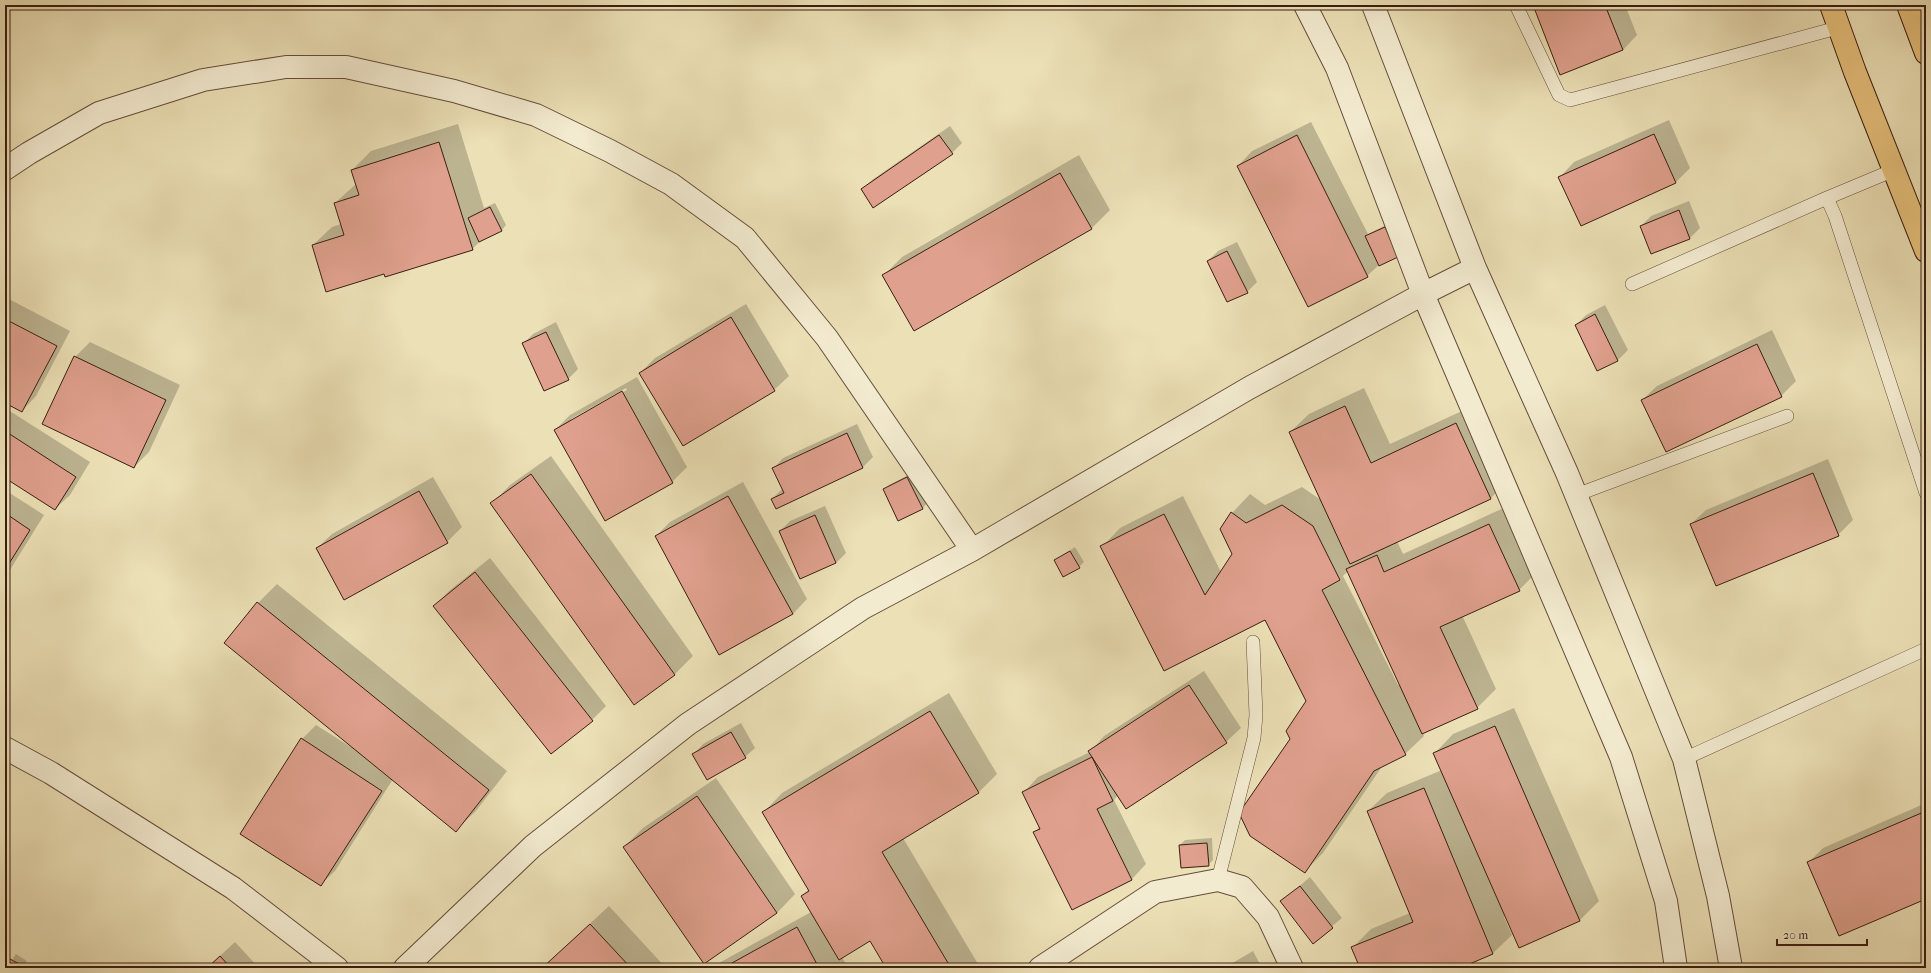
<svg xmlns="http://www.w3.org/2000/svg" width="1931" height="973" viewBox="0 0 1931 973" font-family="'IM FELL French Canon',serif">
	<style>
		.shadow { fill: #0003; fill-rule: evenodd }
		.building { fill: #dfa08d; stroke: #3a1e11 }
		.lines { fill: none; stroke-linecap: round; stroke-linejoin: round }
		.lane-casing { stroke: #664e3a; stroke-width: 14 }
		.street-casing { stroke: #664e3a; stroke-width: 24 }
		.highway-casing { stroke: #3a1e11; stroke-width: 24 }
		.lane { stroke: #f3ebd0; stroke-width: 13 }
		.street { stroke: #f3ebd0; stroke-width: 22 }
		.highway { stroke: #e6c07b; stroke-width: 22 }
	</style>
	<rect width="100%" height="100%" fill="#ece0b6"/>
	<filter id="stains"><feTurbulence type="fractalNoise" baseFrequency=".005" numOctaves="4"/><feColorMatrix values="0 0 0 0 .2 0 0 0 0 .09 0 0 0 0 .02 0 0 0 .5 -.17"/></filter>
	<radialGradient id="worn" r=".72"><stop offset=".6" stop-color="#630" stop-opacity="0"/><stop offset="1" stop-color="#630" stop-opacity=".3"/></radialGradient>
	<path class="shadow" d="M1534,5H1625L1637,35L1623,50Z
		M1669,120L1690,168L1676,182L1560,177L1574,162Z
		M1311,122L1368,234L1390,223L1402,251L1379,265L1367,276L1238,166L1252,151Z
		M458,124L484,208L495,203L506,225L502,230L482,240L472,249L384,273L313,245L332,227L341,224L335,203L356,184L352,170L371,151Z
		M950,126L962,143L952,153L862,190L872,180Z
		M1079,155L1110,210L1091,229L883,276L902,257Z
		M1689,201L1700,228L1690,238L1651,253L1641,226L1651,216Z
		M1237,242L1257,282L1247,292L1208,261L1218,251Z
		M5,297L70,331L36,396L22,411L5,402Z
		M746,304L789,376L774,390L640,373L655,358Z
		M1605,305L1628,350L1618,360L1598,370L1576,325L1586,315Z
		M556,322L578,369L568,379L523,344L533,334Z
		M1772,330L1796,381L1781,396L1642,400L1657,386Z
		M90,342L180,385L149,452L134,467L75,357Z
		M637,377L687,467L672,482L555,430L570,415ZM626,388L627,390L571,421V419Z
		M1364,388L1390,444L1475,405L1510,479L1491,498L1397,541L1403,554L1508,506L1538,571L1519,590L1462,615L1496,689L1477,708L1423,733L1424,736L1405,754L1383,765L1323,853L1304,872L1291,739L1307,701L1266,618L1164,670L1102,547L1120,528L1183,496L1221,572L1233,554L1232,513L1250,494L1265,505L1302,487L1321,500L1290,432L1309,414ZM1348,571L1400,684L1398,685L1343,576Z
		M5,408L90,462L70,495L55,509L5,477Z
		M857,424L873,457L863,467L776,507L772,499L782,489L774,468L783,458Z
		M551,456L693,656L674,675L492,504L510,485Z
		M1828,459L1853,520L1838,535L1691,524L1706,510Z
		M912,473L927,503L923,508L899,520L884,490L889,485Z
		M433,477L462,527L447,542L317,548L332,534Z
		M743,482L807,599L793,614L656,536L670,522Z
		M5,490L44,515L5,578Z
		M825,506L846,553L836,563L780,531L790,521Z
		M1075,547L1084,562L1079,567L1055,560Z
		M490,558L606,706L592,720L435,606L449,591Z
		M277,584L507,771L475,812L456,830L393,779L335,871L320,885L302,739L316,725L351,747L352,746L225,643L258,603Z
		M1204,671L1241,728L1226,742L1118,795L1114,800L1146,864L1132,879L1072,909L1034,833L1040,826L1024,792L1038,777L1090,752L1104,736Z
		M949,693L997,774L979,792L903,838L978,964L974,968H887L870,939L842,957L848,968H710L811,912L802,896L809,889L764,812L782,793Z
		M1514,708L1599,901L1580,920L1519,947L1506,916L1504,917L1512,935L1493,953L1458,968H1361L1352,948L1371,929L1410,913L1368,811L1387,793L1442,770L1435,753L1453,734Z
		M741,723L755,748L745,757L694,754L703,744Z
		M716,778L795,894L777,913L704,963L624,847L643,828Z
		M1926,803V898L1808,863L1823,848Z
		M1212,838L1213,860L1208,865L1180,845L1185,840Z
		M1310,877L1342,918L1313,942L1282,901Z
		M609,906L666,968H542Z
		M235,942L259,968H207Z
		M1253,951L1262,968H1224Z
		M16,954L27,961L23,968H6Z"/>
	<path class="building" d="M1533,5H1605L1623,50L1560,75Z
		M1654,134L1676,183L1581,226L1558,177Z
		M939,135L953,154L873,208L861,189Z
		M1297,135L1368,277L1308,307L1237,166Z
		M439,142L473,250L385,277L384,274L326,292L312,245L344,235L334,203L359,195L351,170Z
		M1060,173L1092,229L914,331L882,275Z
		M490,207L502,231L479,242L468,218Z
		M1679,210L1690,239L1651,254L1640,226Z
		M1385,227L1398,257L1379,266L1365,236Z
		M1227,251L1248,293L1227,302L1207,261Z
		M1595,314L1618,361L1597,371L1575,325Z
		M731,317L775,391L683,446L639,373Z
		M5,319L57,346L22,412L5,403Z
		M546,332L569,380L544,391L522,343Z
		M1757,344L1782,397L1666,452L1641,400Z
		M74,356L166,400L134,468L42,424Z
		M622,391L673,483L605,521L554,430Z
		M1345,406L1371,463L1456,423L1491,499L1350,564L1289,432Z
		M5,431L76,477L55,510L5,478Z
		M847,433L863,468L776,509L771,499L784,493L772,468Z
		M1813,473L1839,536L1716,586L1690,524Z
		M531,474L675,675L634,705L490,503Z
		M907,477L923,509L898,521L883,489Z
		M419,491L448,543L344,600L316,548Z
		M728,496L793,614L719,655L655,536Z
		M1282,505L1313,526L1340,580L1322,590L1406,755L1374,771L1305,873L1250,836L1239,813L1290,739L1286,731L1306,701L1265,620L1164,671L1100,546L1164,514L1205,595L1232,554L1220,529L1231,512L1246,523Z
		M5,513L30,530L5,570Z
		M815,515L836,563L800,579L779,531Z
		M1489,524L1520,591L1440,627L1478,709L1422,734L1346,569L1377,555L1384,572Z
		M1070,551L1080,568L1063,577L1054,560Z
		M475,572L593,721L551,754L433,606Z
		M257,602L489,790L456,832L224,643Z
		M1189,685L1227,743L1126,809L1088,751Z
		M930,711L979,793L882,852L951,968H886L870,941L839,960L801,896L809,891L762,812Z
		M1495,726L1580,921L1519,948L1433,753Z
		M731,732L746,758L707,780L692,754Z
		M301,738L382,791L321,886L240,834Z
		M1092,757L1113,801L1097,809L1132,880L1072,910L1033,832L1040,829L1022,792Z
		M1424,788L1493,954L1460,968H1360L1351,947L1413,922L1367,811Z
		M697,796L777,913L704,964L623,847Z
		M1926,811V899L1839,936L1807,862Z
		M1207,843L1209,866L1181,868L1179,845Z
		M1300,886L1333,928L1313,944L1280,901Z
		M590,924L631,968H542Z
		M797,927L819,968H723Z
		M220,956L231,968H207Z
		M10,959L23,966L22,968H5Z"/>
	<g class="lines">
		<g class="lane-casing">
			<path id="lane" d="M1516,5L1559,95L1570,100L1837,28
				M1894,170L1827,198L1835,216L1926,493
				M1632,284L1827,198
				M1576,495L1787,416
				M1684,759L1926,649
				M1218,880L1254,738L1256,715L1253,642"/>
		</g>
		<g class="street-casing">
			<path id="street" d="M1305,5L1337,68L1423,294L1621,757L1666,901L1676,968
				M1373,5L1475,268L1567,473L1684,759L1718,896L1731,968
				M5,169L29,153L99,113L203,80L286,67H346L454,91L536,115L610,151L671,184L745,238L827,338L972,550
				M5,748L51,773L233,888L337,968
				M405,968L533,846L688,724L863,608L972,550L1249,388L1423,294L1475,268
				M1040,968L1155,892L1218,880L1242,887L1268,917L1292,968"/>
		</g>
		<g class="highway-casing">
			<path id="highway" d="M1831,5L1855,72L1926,251
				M1908,5L1926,53"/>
		</g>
		<use href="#lane" class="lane"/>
		<use href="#street" class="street"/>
		<use href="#highway" class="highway"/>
	</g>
	<rect width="1931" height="973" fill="none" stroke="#ece0b6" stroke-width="20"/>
	<rect x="6" y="6" width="1919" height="961" fill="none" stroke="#3a1e11" stroke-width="2"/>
	<rect x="10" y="10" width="1911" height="953" fill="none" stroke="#3a1e11"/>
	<path d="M1777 939v6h90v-6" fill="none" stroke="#3a1e11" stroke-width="2"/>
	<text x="1783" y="939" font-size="12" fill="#3a1e11" stroke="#f3ebd0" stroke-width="3" paint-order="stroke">20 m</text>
	<rect width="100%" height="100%" filter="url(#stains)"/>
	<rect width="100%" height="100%" fill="url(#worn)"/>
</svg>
